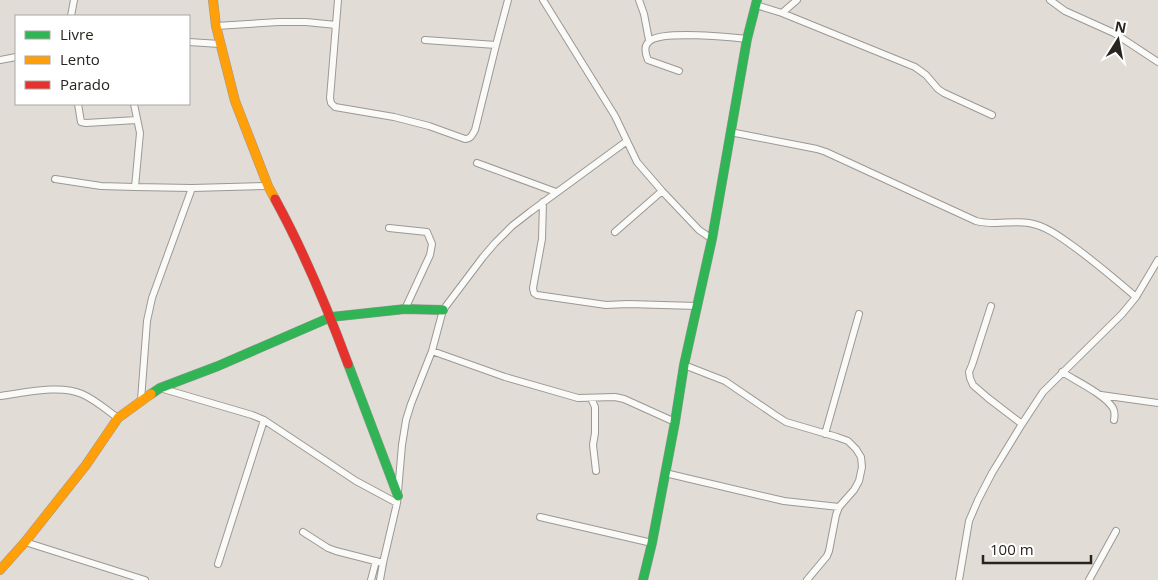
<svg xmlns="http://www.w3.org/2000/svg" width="1158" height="580" viewBox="0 0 1158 580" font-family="'Open Sans',sans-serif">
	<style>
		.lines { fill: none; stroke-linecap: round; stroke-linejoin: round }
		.street-casing { stroke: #9c9892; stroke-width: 8 }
		.fast-casing { stroke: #9c9892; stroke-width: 10 }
		.slow-casing { stroke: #9c9892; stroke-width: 10 }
		.jam-casing { stroke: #9c9892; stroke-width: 10 }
		.street { stroke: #fafaf9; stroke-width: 6 }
		.fast { stroke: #30b455; stroke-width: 9 }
		.slow { stroke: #ff9f0a; stroke-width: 9 }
		.jam { stroke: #e5322d; stroke-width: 9 }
	</style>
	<rect width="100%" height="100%" fill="#e1dcd5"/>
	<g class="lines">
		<g class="street-casing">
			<path id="street" d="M338,0L330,98L331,103L335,107L394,117L429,126L465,139C471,139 472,135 475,130L496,45
				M543,0L615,116L637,162L662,191L699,230L712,239
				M639,0L644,14L649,40
				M1050,0L1065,11L1114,33L1158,62
				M756,5L782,13L797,0
				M782,13L915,67L926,75L938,89L944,93L992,115
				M71,16L74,0
				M216,26L279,22H306L336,25
				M425,40L496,45L508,0
				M189,42L220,44
				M0,60L16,57
				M679,71L648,60C645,53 643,45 651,40C665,31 728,37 747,39
				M78,104L81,122L86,123L137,120
				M134,104L140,133L135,187
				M730,132L817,149L826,152L976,221C995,226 1012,220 1029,223C1046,226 1059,236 1073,246C1095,262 1115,279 1136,297
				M477,163L556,192
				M55,179L101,186L135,187L192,188L268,186
				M543,202L542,239L533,288L534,293L537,295L606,305L628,304L697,306
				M389,228L427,232L432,244L430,255L405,309
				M615,232L662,191
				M991,306L972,365L969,372L970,378L973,385L988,398L1022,424
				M432,351L505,377L578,398L615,397L624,399L675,422
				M684,365L725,381L775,415L786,422L837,437L848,441L856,449L861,457L862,467L859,481L854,490L839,507L836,515L829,551L827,556L807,580
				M1062,372C1076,381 1104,394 1113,408C1115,412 1115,415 1114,420
				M160,388L252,415L264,420L356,481L397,503
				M1101,395L1158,403
				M0,396C24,393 60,384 82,394C94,399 108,411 118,418
				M591,398L595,407V433L593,445L596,471
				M141,400L147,321L152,298L192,188
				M825,434L859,314
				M665,473L784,501L839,507
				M540,517L652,543
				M303,532L328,548L336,551L383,563
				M25,542L145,580
				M218,564L264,420
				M371,580L376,561
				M380,580L383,563L397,503L402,445L406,420L411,404L432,351L443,310L483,257L495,243L512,226L530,212L627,141
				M959,580L969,521L978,500L992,473L1022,424L1043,392L1122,314L1136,297L1158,260
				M1089,580L1116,531"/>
		</g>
		<g class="fast-casing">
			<path id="fast" d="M348,364L398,496
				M151,394L160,388L218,366L331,317L405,309L443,310
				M643,580L652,543L675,422L684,365L712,239L747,39L757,0"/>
		</g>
		<g class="slow-casing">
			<path id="slow" d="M213,0L216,26L235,101L268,186L275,199
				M0,570L25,542L86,465L118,418L151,394"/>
		</g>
		<g class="jam-casing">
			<path id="jam" d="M275,199C304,252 327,307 348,364"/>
		</g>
		<use href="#street" class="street"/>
		<use href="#fast" class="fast"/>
		<use href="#slow" class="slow"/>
		<use href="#jam" class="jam"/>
	</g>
	<rect x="15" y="15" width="175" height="90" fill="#ffffff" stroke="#a9a7a5"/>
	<rect x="25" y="31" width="25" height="8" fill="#30b455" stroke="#a9a7a5"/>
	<text x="60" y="40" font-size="15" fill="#28241f">Livre</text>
	<rect x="25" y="56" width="25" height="8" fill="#ff9f0a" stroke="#a9a7a5"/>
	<text x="60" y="65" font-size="15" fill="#28241f">Lento</text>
	<rect x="25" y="81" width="25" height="8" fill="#e5322d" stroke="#a9a7a5"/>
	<text x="60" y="90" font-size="15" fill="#28241f">Parado</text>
	<g transform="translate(1118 40) rotate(11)" stroke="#ffffff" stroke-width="4" paint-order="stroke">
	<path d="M0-4L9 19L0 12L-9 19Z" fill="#28241f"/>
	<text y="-8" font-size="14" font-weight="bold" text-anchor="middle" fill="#28241f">N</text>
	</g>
	<path d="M983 555v8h108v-8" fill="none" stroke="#28241f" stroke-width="2.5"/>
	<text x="990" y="555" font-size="15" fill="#28241f" stroke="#ffffff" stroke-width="4" paint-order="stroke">100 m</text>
</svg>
